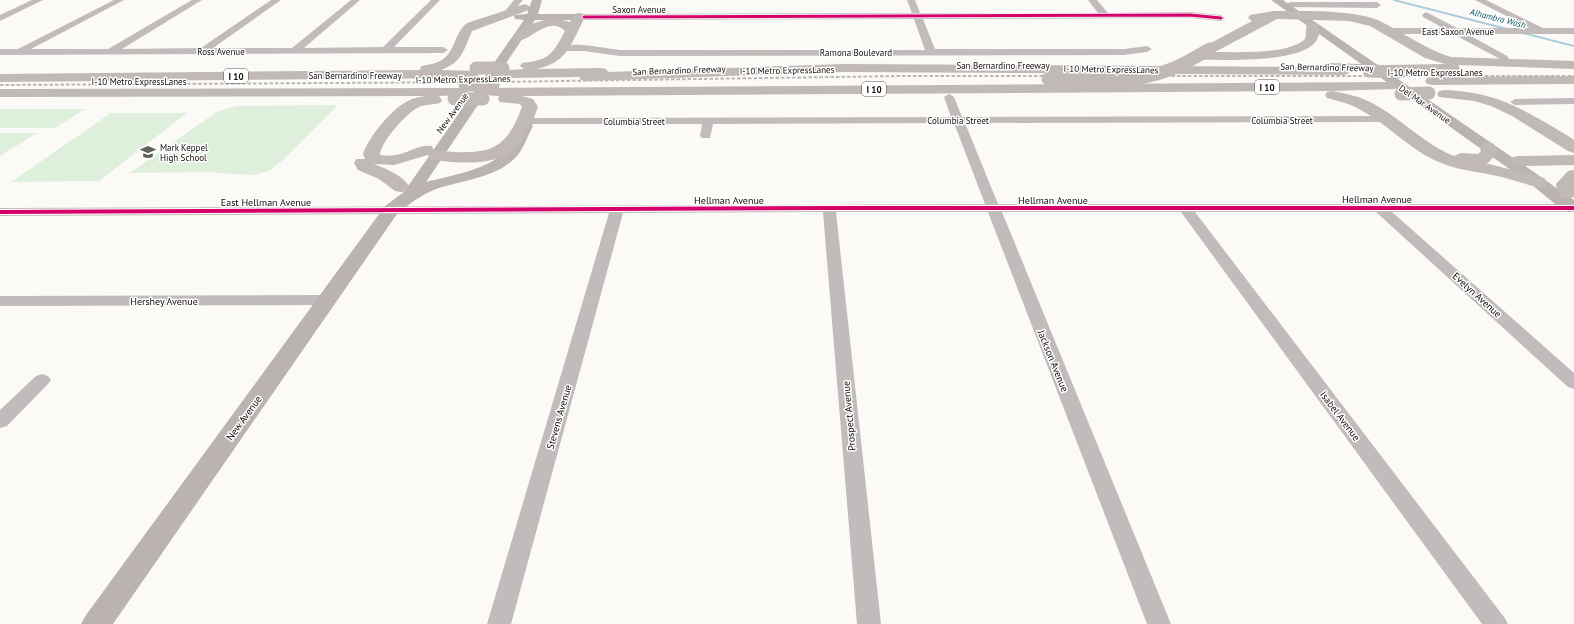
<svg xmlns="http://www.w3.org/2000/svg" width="1574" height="624" viewBox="0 0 1574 624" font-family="'PT Sans',sans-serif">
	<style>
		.green { fill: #def0dc }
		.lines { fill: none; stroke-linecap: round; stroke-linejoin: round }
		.stream { stroke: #abcfda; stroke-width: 2 }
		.minor { fill: #c1bbbb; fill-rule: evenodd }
		.major { fill: #bab3b1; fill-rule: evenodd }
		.highway { fill: #c0b9b6; fill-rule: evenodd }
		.rail { stroke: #bbb7b6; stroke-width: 2; stroke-dasharray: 3.5 2; stroke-linecap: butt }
		.highway-bridge { stroke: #c0b9b6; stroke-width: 13 }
		.cycleway-far1-casing { stroke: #fff; stroke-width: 4.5 }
		.cycleway-casing { stroke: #fff; stroke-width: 6 }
		.cycleway-far1 { stroke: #d6006c; stroke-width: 3 }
		.cycleway { stroke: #d6006c; stroke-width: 4 }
		.labels { text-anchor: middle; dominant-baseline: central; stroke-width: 3; stroke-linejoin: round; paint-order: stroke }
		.far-street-label { font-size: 9px; fill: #0f0b07; stroke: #fff }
		.far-water-label { font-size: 9px; font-style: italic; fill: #0b5568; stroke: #fff }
		.shield { fill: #fff; stroke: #575451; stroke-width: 1 }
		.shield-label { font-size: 9px; font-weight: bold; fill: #0f0b07 }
		.far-poi-label { font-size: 9px; fill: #0f0b07; stroke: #fff; text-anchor: start }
		.street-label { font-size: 10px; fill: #0f0b07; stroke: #fff }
	</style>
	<rect width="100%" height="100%" fill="#fcfaf7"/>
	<path class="green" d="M338,105L283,160L269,171L254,175L215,173L216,172L130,173L218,111L237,106Z
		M0,109H85L55,128H0Z
		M111,113H187L99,181L11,182Z
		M0,133H37L0,156Z"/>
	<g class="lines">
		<path class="stream" d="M1394,0L1507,29
			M1523,33L1574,46"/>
		<path class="minor" d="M32,0H43L0,21V15Z
			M114,0H124L31,49H108L192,0H202L122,49L201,48L271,0H281L213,48H292L351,0H360L304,48L383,47L431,0H440L394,47H443L448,50L443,53L0,55V49H18Z
			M514,0H523L513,12H507L506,10Z
			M907,0H915L920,13H1098L1088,0H1097L1108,13L1190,12L1221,15L1225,18L1221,21L1190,18L923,19L935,49H1124L1147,46L1152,49L1147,52L1124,55L620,56L584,51H566L561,48C569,40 608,49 620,50H925L914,19L584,20L580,17L584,14L912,13Z
			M1475,0H1486L1543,28H1574V34H1467L1507,56L1509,58L1507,60L1504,61L1453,34H1389L1384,31L1389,28H1443L1423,17L1422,15L1426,12L1457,28H1530Z
			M1290,2H1377L1381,5L1377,8L1287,7L1286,5Z
			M949,94L954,97L962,117L1386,116L1392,119L1386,122L965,123L998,204H1574V212H1392L1574,373V389L1568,387L1376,212H1195L1504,617L1508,624H1482L1181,212H1002L1171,624H1147L988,212H836L881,624H857L823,212L623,213L511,624H487L609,213L0,216V208L985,204L954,123L713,124L710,138H702L700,136L702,124H530L526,123L524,121L526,119L530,118L951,117L944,97Z
			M1574,98V104L1515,105L1510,102L1515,99Z
			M329,295L335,297L337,300L335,303L329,305L0,306V296Z
			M42,374L48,376L51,380L48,384L7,426L0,428V410L36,376Z"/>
		<path class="major" d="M532,0H542L538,14H584L589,17L584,20H535L426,182C449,176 491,169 506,150C512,142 515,131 521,123L526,122L531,123L533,126C528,135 524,148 517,156C497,178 463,180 436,189C421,195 409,204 397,214L113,624H81L86,615L385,206L404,192L524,20L515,19L514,17L515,15L527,14Z
			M1271,0H1283L1544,179L1567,196L1574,200V211L1555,204L1532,185Z"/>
		<path class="highway" d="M525,4L529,6L531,8L529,10L472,31C464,49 462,63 441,70L477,71L479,74L477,77L472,78L0,82V74L420,70L421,66C427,65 434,64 440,61C455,54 454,33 467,23Z
			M1273,11C1303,11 1353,9 1380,21C1404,33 1425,49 1451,57L1574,61V69L1458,65L1460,68L1458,71L1453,72H1392L1387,71L1385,68L1387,65L1445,64L1425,58L1370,26L1349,21L1277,19L1215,52C1238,52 1288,55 1305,39C1307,34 1305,27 1308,22H1316C1319,27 1320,32 1318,37C1309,65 1220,59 1195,60L1190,59L1188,56L1190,53L1205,52L1203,49L1205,46L1252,21L1248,18L1250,15Z
			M579,13L583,14L585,17C571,43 568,63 536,69L601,68L606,69L608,72L844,64L1322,67L1324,64L1329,63L1363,64L1368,65L1370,68L1368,71L1349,72L1348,74L1343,75L844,72L586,81L581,80L579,77L500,78L495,77L493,74L495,71L524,69L520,66L522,63C527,62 533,62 538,60C553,57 558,43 565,31C550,16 534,37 519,41L515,40L513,37L515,34C531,22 550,15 570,22L575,14Z
			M1574,76V84L1432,85L1427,84L1425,81L1427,78L1432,77Z
			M1390,82L1395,83L1397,86L1395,89L1332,91C1345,93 1357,96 1368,101C1399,116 1422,143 1454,156L1461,153L1478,154L1481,151L1480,147L1482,144L1488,142L1494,144L1498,152L1488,163H1485L1544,178L1547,182L1544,186L1538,187C1524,184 1511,179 1497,176C1476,171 1454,170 1434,160C1407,147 1386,123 1359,109C1349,103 1338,101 1327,98L1325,95L1327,92L1332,91L522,96L533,99L538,107C532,122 526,139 514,150C495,166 453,164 430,159L428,155L394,165L374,164C387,169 402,175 410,187L407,191L401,192L395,191L379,179L358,170L354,163L356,159H365L363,154C368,138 392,108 408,101C413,98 420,97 426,96L0,97V89L460,88L465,89L467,92L465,95L439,96L442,100L440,103C433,105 425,104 419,107C407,112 380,143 380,155C387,156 393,156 400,154C411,151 421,144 432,146L434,151C441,150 448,152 455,152C496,154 508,144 522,107L520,104L500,102L498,99L499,96L483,95L481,92L483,89L488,88Z
			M1444,90C1488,92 1510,102 1548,124C1556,129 1566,134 1574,140V153L1568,151L1512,116L1491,106L1474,101L1439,97L1437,94L1439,91Z
			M1574,155V165L1519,166L1513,165L1511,161L1513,157L1519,156Z
			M1574,170V197L1567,199L1561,198L1558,194L1556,184L1568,171Z"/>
		<path class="rail" d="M0,85L496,82L901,76H1574"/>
		<path class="highway-bridge" d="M476,68H503
			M1369,71L1398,72
			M1048,79C1088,80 1131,85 1169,70C1184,65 1197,56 1210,49
			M465,85H493
			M1401,94L1429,93
			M454,99H483"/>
		<g class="cycleway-far1-casing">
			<path id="cycleway-far1" d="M584,17L1190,15L1221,18"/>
		</g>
		<g class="cycleway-casing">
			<path id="cycleway" d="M0,212L829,208H1574"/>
		</g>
		<use href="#cycleway-far1" class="cycleway-far1"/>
		<use href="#cycleway" class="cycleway"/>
	</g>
	<defs>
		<g id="school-bare" transform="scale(1.2)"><path d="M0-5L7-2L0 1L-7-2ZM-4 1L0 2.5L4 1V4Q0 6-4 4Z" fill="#625f5b" stroke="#fff" stroke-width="2.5" paint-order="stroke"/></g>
	</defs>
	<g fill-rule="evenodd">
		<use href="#school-bare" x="148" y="152"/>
	</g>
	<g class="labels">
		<g class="far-street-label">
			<text x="639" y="9">Saxon Avenue</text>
			<text x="1458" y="31">East Saxon Avenue</text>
			<text x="221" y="51">Ross Avenue</text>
			<text x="856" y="52">Ramona Boulevard</text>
			<text x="1003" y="65">San Bernardino Freeway</text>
			<text transform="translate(1327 67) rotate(1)">San Bernardino Freeway</text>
			<text transform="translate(1111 69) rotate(1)">I-10 Metro ExpressLanes</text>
			<text transform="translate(679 70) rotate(-2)">San Bernardino Freeway</text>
			<text transform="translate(787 70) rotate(-1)">I-10 Metro ExpressLanes</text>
			<text x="1435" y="72">I-10 Metro ExpressLanes</text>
			<text x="355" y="75">San Bernardino Freeway</text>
			<text transform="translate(463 79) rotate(-1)">I-10 Metro ExpressLanes</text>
			<text x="139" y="81">I-10 Metro ExpressLanes</text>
			<text transform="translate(1425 104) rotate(35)">Del Mar Avenue</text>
			<text transform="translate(452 113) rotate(-54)">New Avenue</text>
			<text x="958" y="120">Columbia Street</text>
			<text x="1282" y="120">Columbia Street</text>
			<text x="634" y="121">Columbia Street</text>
		</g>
		<g class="far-water-label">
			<text transform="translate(1498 18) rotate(14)">Alhambra Wash</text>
		</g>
		<g class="shield">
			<rect x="224" y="69" width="24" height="14" rx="3"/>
			<rect x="1255" y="80" width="24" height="14" rx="3"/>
			<rect x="862" y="82" width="24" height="14" rx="3"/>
		</g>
		<g class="shield-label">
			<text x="236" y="76">I 10</text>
			<text x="1267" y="87">I 10</text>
			<text x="874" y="89">I 10</text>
		</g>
		<g class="far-poi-label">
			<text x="160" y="147">Mark Keppel<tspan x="160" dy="10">High School</tspan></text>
		</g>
		<g class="street-label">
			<text x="1377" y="199">Hellman Avenue</text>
			<text x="729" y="200">Hellman Avenue</text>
			<text x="1053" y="200">Hellman Avenue</text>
			<text x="266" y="202">East Hellman Avenue</text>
			<text transform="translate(1477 295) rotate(42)">Evelyn Avenue</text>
			<text x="164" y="301">Hershey Avenue</text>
			<text transform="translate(1053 361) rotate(68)">Jackson Avenue</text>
			<text transform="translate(849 416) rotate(-95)">Prospect Avenue</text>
			<text transform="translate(1340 416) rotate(53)">Isabel Avenue</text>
			<text transform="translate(559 417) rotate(-74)">Stevens Avenue</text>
			<text transform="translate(244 418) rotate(-54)">New Avenue</text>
		</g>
	</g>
</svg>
